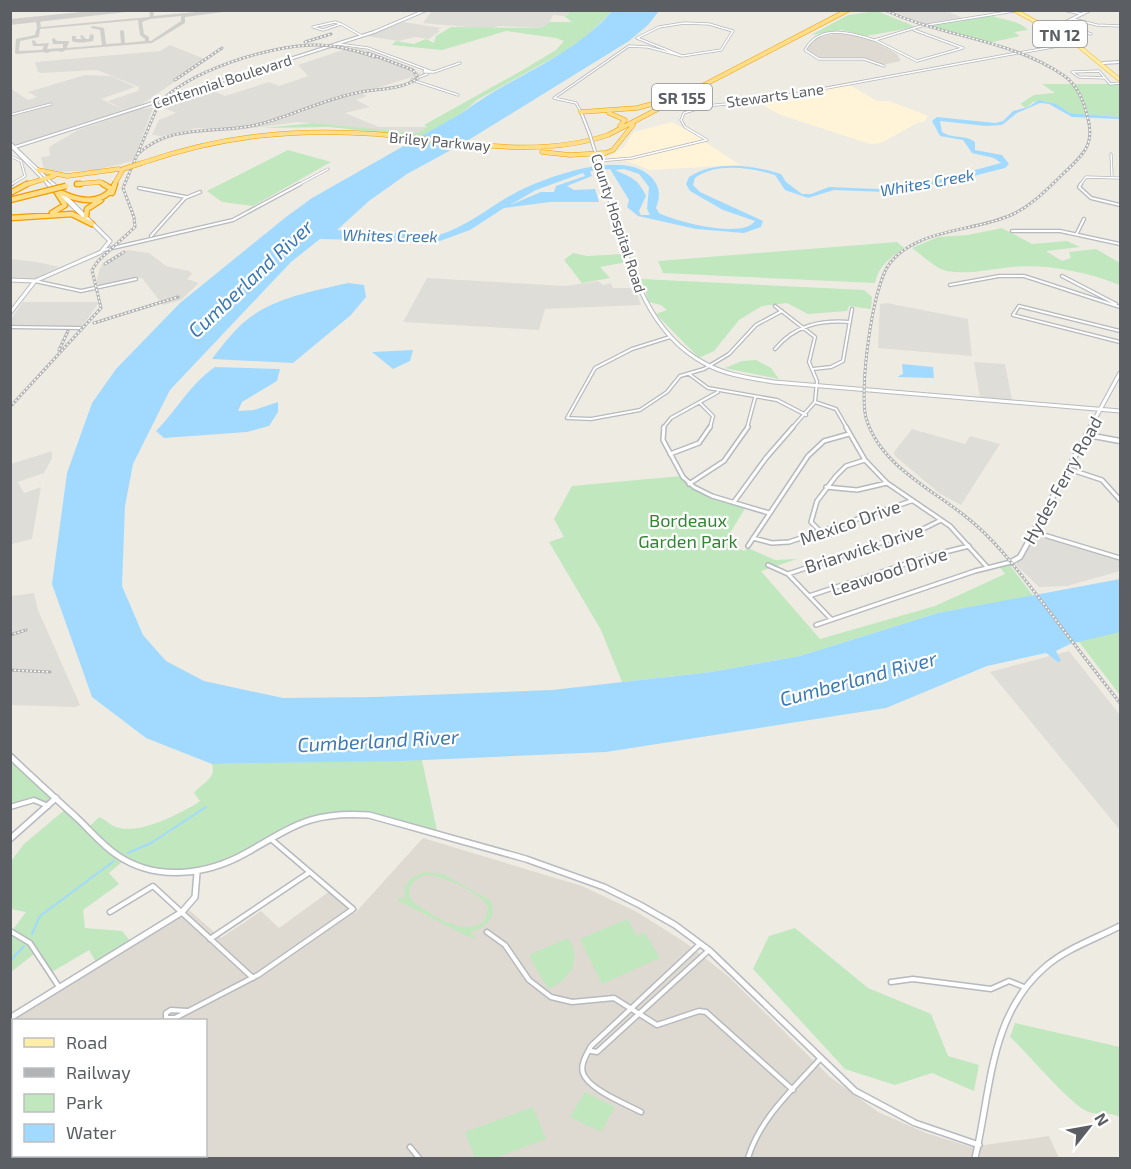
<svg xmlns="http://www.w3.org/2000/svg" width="1131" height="1169" viewBox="0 0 1131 1169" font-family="'Exo 2',sans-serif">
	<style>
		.commercial { fill: #fff4d8 }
		.industrial { fill: #dfddd7 }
		.education { fill: #dfdad1; fill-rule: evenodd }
		.green { fill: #c0e7be; fill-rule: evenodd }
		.water { fill: #a2daff; fill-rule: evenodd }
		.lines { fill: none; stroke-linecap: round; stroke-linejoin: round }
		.stream { stroke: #a2daff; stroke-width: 2 }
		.taxiway { fill: #d0cfcc; fill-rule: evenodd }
		.runway { fill: #d0cfcc; fill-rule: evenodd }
		.street-far3-casing { stroke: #b6b9be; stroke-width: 3 }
		.street-far2-casing { stroke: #b6b9be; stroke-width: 4.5 }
		.street-far1-casing { stroke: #b6b9be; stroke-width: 6 }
		.street-casing { stroke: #b6b9be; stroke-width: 7 }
		.secondary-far3-casing { stroke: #b7bac0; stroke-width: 4 }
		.secondary-far2-casing { stroke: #b7bac0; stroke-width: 5 }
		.secondary-far1-casing { stroke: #b7bac0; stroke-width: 7 }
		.secondary-casing { stroke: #b7bac0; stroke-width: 8 }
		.primary-casing { stroke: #f6c354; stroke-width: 4.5 }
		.highway-far1-casing { stroke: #f19e00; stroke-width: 5 }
		.highway-casing { stroke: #f19e00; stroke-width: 7 }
		.street-far3 { stroke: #fff; stroke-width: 1.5 }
		.street-far2 { stroke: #fff; stroke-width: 2 }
		.street-far1 { stroke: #fff; stroke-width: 3 }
		.street { stroke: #fff; stroke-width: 4 }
		.secondary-far3 { stroke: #fff; stroke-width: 2 }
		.secondary-far2 { stroke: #fff; stroke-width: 3 }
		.secondary-far1 { stroke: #fff; stroke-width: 4 }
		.secondary { stroke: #fff; stroke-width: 5 }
		.primary { stroke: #ffeea7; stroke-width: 3 }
		.highway-far1 { stroke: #ffdd89; stroke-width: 4 }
		.highway { stroke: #ffdd89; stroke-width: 4.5 }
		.rail-casing { stroke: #b2b3b4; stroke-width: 3 }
		.rail { stroke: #fff; stroke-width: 1.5; stroke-dasharray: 2; stroke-linecap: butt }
		.secondary-bridge-casing { stroke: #b7bac0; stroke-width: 4; stroke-linecap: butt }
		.highway-bridge-far1-casing { stroke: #f19e00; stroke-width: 5; stroke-linecap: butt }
		.highway-bridge-casing { stroke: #f19e00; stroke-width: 7; stroke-linecap: butt }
		.secondary-bridge { stroke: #fff; stroke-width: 2 }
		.highway-bridge-far1 { stroke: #ffdd89; stroke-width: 4 }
		.highway-bridge { stroke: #ffdd89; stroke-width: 4.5 }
		.labels { text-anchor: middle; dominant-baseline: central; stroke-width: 4.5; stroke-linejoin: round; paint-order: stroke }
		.far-street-label { font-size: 15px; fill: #5b5f64; stroke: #fff }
		.shield { fill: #fff; stroke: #8c8f92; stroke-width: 1.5 }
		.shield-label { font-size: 16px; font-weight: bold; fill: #5b5f64 }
		.far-water-label { font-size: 16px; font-style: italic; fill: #3c7ab5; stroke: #fff }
		.street-label { font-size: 18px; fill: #5b5f64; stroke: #fff }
		.park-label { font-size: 18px; fill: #318533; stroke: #fff }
		.water-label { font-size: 20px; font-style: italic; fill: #3c7ab5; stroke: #fff }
	</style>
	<rect width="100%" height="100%" fill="#eeebe3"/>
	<path class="commercial" d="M849,85L877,101H889L928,116L924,122H919L881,143L870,144L778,114L758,102Z
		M672,122L703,139L630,157L607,158L623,148L634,132Z
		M705,142L740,165L650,170L625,160Z"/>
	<path class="industrial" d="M904,10L947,11L963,18L922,25L896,12Z
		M432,11H570L567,16L553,15L547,27L542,28L498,26L489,29L423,23Z
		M404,22L441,28L437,30L440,31L429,39L415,37L399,41L366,36Z
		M170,45L207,60L136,108L126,111L108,101L138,91L139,87L97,70L41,73L38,72L35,62L160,51Z
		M349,48H360L422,74L361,93L367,96L356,100L370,107L345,113L379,127H427L417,133L298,122L230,131L197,128L162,136L152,135L159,120L176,113L164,108L167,102L207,88L225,96L269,82L279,86L308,76L298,65Z
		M85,75L111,76L135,87L101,99L126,111L46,138L11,146L10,88L28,100L37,97L28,92Z
		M153,108L133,161L96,170L55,172L44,169L41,157L50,156L49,147L78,130L139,109Z
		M128,250L149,253L166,266L189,271L192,274L187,279L199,283L181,300L163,305L142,278H132L102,286L96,283L100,268L106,260Z
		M11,259L37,262L59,267L34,279L11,278Z
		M427,278L566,286L598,281L603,285L611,283L613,288H635L641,305L545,309L539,330L403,322Z
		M23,302H99L82,327L11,326V319Z
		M887,303L968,319L972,356L878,348L880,304Z
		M974,362L1005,364L1012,400L980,397Z
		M912,429L965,444L970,436L1000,444L961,505L939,493L895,456L894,452Z
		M52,451V458L44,473L18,482L24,493L41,487L32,539L11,544V464Z
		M1036,534L1120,560V571L1067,586L1039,587L1016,565Z
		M34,593L38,610L80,705L75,707L11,705V596Z
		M1069,651L1120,715V830L990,672Z"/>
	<path class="education" d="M845,32L869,38L897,54L901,61L877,66L863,59H821L806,50L807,45L818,37Z
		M423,838L582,886L637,912L686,943L729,977L830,1077L878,1112L926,1133L971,1147L1049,1136L1059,1158H11V1021L189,910L221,938L261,911L279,928L330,891L355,913ZM14,1020H206V1156H14Z"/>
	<path class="green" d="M570,11H612L586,37L571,48L477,100L462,113L421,137L329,127L263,128L313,123L417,133L427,127L424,125L521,71L556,50L564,41L556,38L506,31L442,50L392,45L396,41L414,44L426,39L434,43L436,36L451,27L542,28L550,22H572L564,16L553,15L567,16Z
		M877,11L916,27L866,36L842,30L811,35L848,15Z
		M991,15C1003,21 1017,19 1028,30L1014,32L1020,36L988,43L925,26Z
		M1042,84H1120V117L1070,113L1045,101L1033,102L1026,108L1020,104L1034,95L1055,93Z
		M288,150L331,162L253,206L222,202L207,191Z
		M1002,228L1032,244L1067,241L1080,247L1046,251L1062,261L1071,258L1069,252L1096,249L1120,263V285C1087,272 1048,264 1012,267C990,269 969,275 947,271C936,269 922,255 912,248L938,237L968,235Z
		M897,242L904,248C890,258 879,265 875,283L663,273L658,261Z
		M573,253L587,256L623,254L627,262L600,267L610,278L582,283L564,260Z
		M641,279L864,290L872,297L871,309L849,306L847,311L808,314L787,303L762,306L739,320L714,351L699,358L656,314L667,310L661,305L649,302Z
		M756,360L771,368L779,379L725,368L742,361Z
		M681,476L701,493L746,507L725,541L744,551L748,548L775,560L797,559L761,571L820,639L935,606L1005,574L999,566L1009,564L1034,597L938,613L800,656L711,672L622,682L601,630L549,542L564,537L554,519L572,486Z
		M1120,627V695L1076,638Z
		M422,760L438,835L369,815L346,813L302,821L217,867L158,873L124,860L109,873L119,884L83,910L85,928L122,931L132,943L97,964L89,950L50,973L30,943L12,931L26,912L11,909V861L24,844L67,808L88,828L99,817C107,820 111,827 120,828C143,833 176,815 196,804L200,801L194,793C201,783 217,779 212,764Z
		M18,763L56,798L48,806L34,800L11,807V765Z
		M425,872L443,874L490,900C499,916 486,928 470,932L475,935L473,939L397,900L399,897L405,899C402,884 411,876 425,872ZM425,875C440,874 482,893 488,907L485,920C465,939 434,915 415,904C403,892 411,880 425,875Z
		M627,919L637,936L645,933L660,958L602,984L580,939Z
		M795,928L868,988L931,1014L948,1056L979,1065L974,1091L932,1073L895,1085L845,1069L753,969L769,936Z
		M11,934L24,940L34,954L11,972Z
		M568,938C583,960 570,980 548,989L530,958L531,954Z
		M1015,1023L1120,1047V1117C1109,1111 1100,1116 1089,1112C1072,1107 1027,1052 1010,1037Z
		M585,1092L615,1107L601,1132L570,1117Z
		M533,1107L546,1139L495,1158H475L465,1132Z"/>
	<path class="water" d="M612,11H659L648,25L629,41L462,144L407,174L369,201L337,230L439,235C466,227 491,206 515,193C545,177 622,149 650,176C660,186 661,195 656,208L659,213C677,222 743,239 755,221L723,210L690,191L686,184L689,177C715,160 753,165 781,174L786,182L802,194H811L829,187L878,189L938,180L1001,163L994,158L972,153L963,140L940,136L932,121L937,117L995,123L1003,121L1013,111L1028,107L1039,100L1056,104L1070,113L1120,117V119L1072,117L1049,104L1040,103L1017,113L1002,125L986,126L940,121L942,132C952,139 964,134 975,142V150L1002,155L1009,164L1005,168L950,182L885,192L834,190L808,198L785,190L775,175C752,168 716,162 695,178L693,185L700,192L763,221L761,227L744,233L696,229L638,216L627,207L629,200L610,169L590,171L592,176L567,186L574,190L595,189L599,202H550L504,208L470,230L437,242L320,239L291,262L170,390L133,464L125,506L122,586L143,635L166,661L204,681L283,698L374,697L552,690L711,672L800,656L938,613L1120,579V632L1070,644L1056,651L1061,661L1058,662L1046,653L987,666L886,708L606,752L402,761L212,764L146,738L92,697L52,584L67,473L92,403L116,369L180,303L286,217L312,198L462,113C509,77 572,58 612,11ZM624,169L639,174L649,187L647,209L650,215H641L639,211L646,196C638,178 630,177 615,170ZM583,173L585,176L556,186L554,192H541L510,205L536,190Z
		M348,283L364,285L366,297L351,315L293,363L212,359C225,342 239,323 258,312C284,296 318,290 348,283Z
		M413,350L410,361L393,369L372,352Z
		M902,364L933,367L934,378L897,377L903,374Z
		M215,367L280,369L277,381L242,402L238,411L254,410L278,402V412L269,426L247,432L164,438L156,431C177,410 190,384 215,367Z"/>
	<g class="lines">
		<path class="stream" d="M128,853L151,843L206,807
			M32,934L40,916L114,861
			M10,961L24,946"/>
		<path class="taxiway" d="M149,10H153L154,16L217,10H238L185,17V23L152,43L66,50L62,52C57,50 51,51 47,53L43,52L17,54L15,53L16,39L35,35L36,30L37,29L36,21L41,18L45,19L40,22L41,27L149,17L150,16ZM181,16V21L151,41H149V37L144,34L142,22L150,19ZM138,20L140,35L145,39V41L125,43L124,31L122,30L120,31L121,43L106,44L104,28L93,26L91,27V28L100,30L102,45L67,48L69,41H57L54,38L52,39L53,44H63V48L47,49L49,43L37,44L34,40L32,41L33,46H44L42,50L19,51L20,41L39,37L40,29Z
			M90,34L94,35L93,41C87,42 77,44 72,41V36H76V39H82L80,36L82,35L86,39H89Z"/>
		<path class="runway" d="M102,10H144L10,25V19Z"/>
		<g class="street-far3-casing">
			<path id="street-far3" d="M1063,10L1082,14
				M1073,19L1097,25L1120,26
				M335,22L341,24L323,30L313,27Z
				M684,23L709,24L733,31L721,50L682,56L637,38L659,27Z
				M341,24L362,36
				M1062,24L1091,34
				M914,30L963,48L917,61L875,40L921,26L1014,11
				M874,40C850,32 819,24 805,50L819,59H864L884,66
				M338,44L368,48L427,70
				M1019,53L1075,43
				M425,70L434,72H424Z
				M1099,71L1105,78L1079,77L1072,72Z
				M434,72L460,63
				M427,74L412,80L458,95
				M1105,78L1110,84L1120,83
				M581,112L576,103L554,98L629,46L648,47L682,56
				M10,115L51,104
				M1111,154L1112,176
				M10,156L21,161L25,176L10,185
				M598,161L632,158L707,140L685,127L681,120L684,113L706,106L756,101L1017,53
				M298,185L328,169
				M1080,185L1086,177L1120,178"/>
		</g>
		<g class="street-far2-casing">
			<path id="street-far2" d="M1081,184L1079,187L1091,198L1120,205
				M10,185L12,184
				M139,188L186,197
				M1012,231H1060L1120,244
				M1077,233L1084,219
				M151,236L185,198L200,192
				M104,250L233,220L300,184
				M1062,276L1116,304
				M35,281L81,291L136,279
				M950,285L999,276H1024L1120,307
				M775,306L815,337L809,362L817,381L815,402L792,428
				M10,327L80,328
				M1120,331L1019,306L1013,315L1120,342
				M670,337L632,349L595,368L567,418L591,419L640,410L667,392L680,376L704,369L729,354L756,325L782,311
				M775,349C795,325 820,320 850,322
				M813,369L831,367L843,361L852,309
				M689,374L708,388L777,400L806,415
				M815,402L836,409L847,428
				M700,403L713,416L710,428
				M663,428L671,418L718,392
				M747,428L755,398"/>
		</g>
		<g class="street-far1-casing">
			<path id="street-far1" d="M664,427L663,440L683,477L694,487L712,496L769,513
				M846,427L865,460L887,483L950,526L988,568
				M670,454L699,443L710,427
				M1069,469L1102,480L1120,500
				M689,484L724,461L748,427
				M826,487L857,490L887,483
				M734,502L766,458L793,427
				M821,532L811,522L817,501L836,476L846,466L865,460
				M1034,532L1120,558
				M753,538L772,543L789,542L911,501
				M748,546L808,456L824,441L849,434
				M768,565L788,574L831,619
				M788,574L925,528L941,520
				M809,596L933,555L969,546
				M816,625L975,571L1011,562"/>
		</g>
		<g class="street-casing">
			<path id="street" d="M10,807L34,800L48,806
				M110,912L153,886L253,978
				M10,931L30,943L59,987
				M487,932L505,945L529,980L551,997L572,1002L614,998L657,1025L699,1011L706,1012L793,1090
				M210,939L310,872
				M891,982L913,979L991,989L1009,981L1024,987
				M187,1011L171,1010L166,1013V1018H175L258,975L353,909L271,839
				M591,1051L597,1052L708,951
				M641,1112C626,1104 588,1089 583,1073C580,1064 587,1054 591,1046L700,944
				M410,1147L419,1158
				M748,1158C760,1118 793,1089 820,1059"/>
		</g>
		<g class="secondary-far3-casing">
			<path id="secondary-far3" d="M1052,29L1090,10
				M1103,63L1120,62
				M581,112L590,135
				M10,143L54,185
				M593,145L606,185
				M12,148L374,32L426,10
				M13,148L49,185"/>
		</g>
		<g class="secondary-far2-casing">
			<path id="secondary-far2" d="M48,184L54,190
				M605,184C626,248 639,328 704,363C725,375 750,378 774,382L1120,411
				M62,196L83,216
				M10,280L35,281
				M10,313L35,281L101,252L110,241L53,184
				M1090,428L1120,373"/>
		</g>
		<g class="secondary-far1-casing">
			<path id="secondary-far1" d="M1088,435L1120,441
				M1011,562L1020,557L1091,427"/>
		</g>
		<g class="secondary-casing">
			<path id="secondary" d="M10,756C32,777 54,797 77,818C90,830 102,845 117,855C156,882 207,875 246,853C294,826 311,811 369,815L526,859L604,887L640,905L675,925L710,951L855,1091L915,1123L979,1145
				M10,839L56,798
				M10,1018L182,912L195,897L197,873
				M975,1158C991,1092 989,1016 1044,968C1065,949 1095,939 1120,926"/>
		</g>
		<g class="primary-casing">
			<path id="primary" d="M1014,10L1075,43L1120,80"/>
		</g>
		<g class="highway-far1-casing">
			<path id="highway-far1" d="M581,112L637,108L671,99
				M609,113L625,120L620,126
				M542,152L570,155L605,153
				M603,154L613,150L633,125
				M142,163C221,136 293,128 376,134C453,140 533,160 608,135L848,10
				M38,170L67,176L119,169
				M77,184L100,182L106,185
				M24,185L54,176
				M114,185L123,169"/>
		</g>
		<g class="highway-casing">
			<path id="highway" d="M77,184H80
				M10,193L27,184
				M62,193C79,201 99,205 112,189L103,184
				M112,193L115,184
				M10,200L46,191
				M52,213L65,205L56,191
				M86,216L87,209L101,200
				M10,218L72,214L92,224"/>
		</g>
		<use href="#street-far3" class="street-far3"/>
		<use href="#street-far2" class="street-far2"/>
		<use href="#street-far1" class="street-far1"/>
		<use href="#street" class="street"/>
		<use href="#secondary-far3" class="secondary-far3"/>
		<use href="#secondary-far2" class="secondary-far2"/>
		<use href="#secondary-far1" class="secondary-far1"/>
		<use href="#secondary" class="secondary"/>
		<use href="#primary" class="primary"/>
		<use href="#highway-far1" class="highway-far1"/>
		<use href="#highway" class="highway"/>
		<g class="rail-casing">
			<path id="rail" d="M885,10C942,37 1010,39 1063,75C1078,85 1084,102 1088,119C1095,145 1082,156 1064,173C1048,188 1032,206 1011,215C973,232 918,228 890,263C872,285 859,391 866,418C880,465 930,488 965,516C996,540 1019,572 1043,603C1068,636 1094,670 1120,703
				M305,42L331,34
				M175,80L222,48
				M138,154C172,122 218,135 260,124C293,115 323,100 356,93C377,88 400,91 418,78L413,70L368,53
				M105,264L124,252
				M94,323L178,297
				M59,350L68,331
				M10,407L101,308L92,270L98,261L135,227L134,217L123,188L159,103C191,70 266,47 312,45C333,44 355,50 375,57
				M10,635L26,630
				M10,670L50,672"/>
		</g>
		<use href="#rail" class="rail"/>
		<g class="secondary-bridge-casing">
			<path id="secondary-bridge" d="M590,135L593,145"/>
		</g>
		<g class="highway-bridge-far1-casing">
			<path id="highway-bridge-far1" d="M123,169L142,163"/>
		</g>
		<g class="highway-bridge-casing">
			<path id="highway-bridge" d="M46,191L66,186"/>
		</g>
		<use href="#secondary-bridge" class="secondary-bridge"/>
		<use href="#highway-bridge-far1" class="highway-bridge-far1"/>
		<use href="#highway-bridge" class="highway-bridge"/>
	</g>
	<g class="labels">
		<g class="far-street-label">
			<text transform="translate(222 81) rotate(-18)">Centennial Boulevard</text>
			<text transform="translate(775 95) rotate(-8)">Stewarts Lane</text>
			<text transform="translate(440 141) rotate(5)">Briley Parkway</text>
			<text transform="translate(619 223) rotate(72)">County Hospital Road</text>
		</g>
		<g class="shield">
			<rect x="1033" y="21" width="54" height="26" rx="4.5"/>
			<rect x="652" y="84" width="60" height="26" rx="4.5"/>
		</g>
		<g class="shield-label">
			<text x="1060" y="34">TN 12</text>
			<text x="682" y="97">SR 155</text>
		</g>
		<g class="far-water-label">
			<text transform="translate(927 182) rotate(-10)">Whites Creek</text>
			<text transform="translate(390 235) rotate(1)">Whites Creek</text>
		</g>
		<g class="street-label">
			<text transform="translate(1062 480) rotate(-61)">Hydes Ferry Road</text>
			<text transform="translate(850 522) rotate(-19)">Mexico Drive</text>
			<text transform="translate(864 548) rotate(-18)">Briarwick Drive</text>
			<text transform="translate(889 571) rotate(-18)">Leawood Drive</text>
		</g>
		<g class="park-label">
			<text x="688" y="520">Bordeaux<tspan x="688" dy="21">Garden Park</tspan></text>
		</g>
		<g class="water-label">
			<text transform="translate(250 278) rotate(-43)">Cumberland River</text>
			<text transform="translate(858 678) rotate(-15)">Cumberland River</text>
			<text transform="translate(378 740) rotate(-3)">Cumberland River</text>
		</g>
	</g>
	<rect width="1131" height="1169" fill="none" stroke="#5b5f64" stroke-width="24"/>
	<rect x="12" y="1019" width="195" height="138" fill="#ffffff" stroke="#bdbfc1" stroke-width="1.5"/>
	<rect x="24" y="1038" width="30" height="9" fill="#ffeea7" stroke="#bdbfc1" stroke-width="1.5"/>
	<text x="66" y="1049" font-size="18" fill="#5b5f64">Road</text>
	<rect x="24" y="1068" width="30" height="9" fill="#b2b3b4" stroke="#bdbfc1" stroke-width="1.5"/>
	<text x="66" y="1079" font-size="18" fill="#5b5f64">Railway</text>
	<rect x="24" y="1094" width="30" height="18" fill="#c0e7be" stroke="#bdbfc1" stroke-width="1.5"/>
	<text x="66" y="1109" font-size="18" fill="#5b5f64">Park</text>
	<rect x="24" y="1124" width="30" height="18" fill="#a2daff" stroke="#bdbfc1" stroke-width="1.5"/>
	<text x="66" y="1139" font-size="18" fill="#5b5f64">Water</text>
	<g transform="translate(1089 1127) rotate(59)" stroke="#ffffff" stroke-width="4.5" paint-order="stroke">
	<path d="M0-4.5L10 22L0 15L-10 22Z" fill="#5b5f64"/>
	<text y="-9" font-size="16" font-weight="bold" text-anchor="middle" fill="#5b5f64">N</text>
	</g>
</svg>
